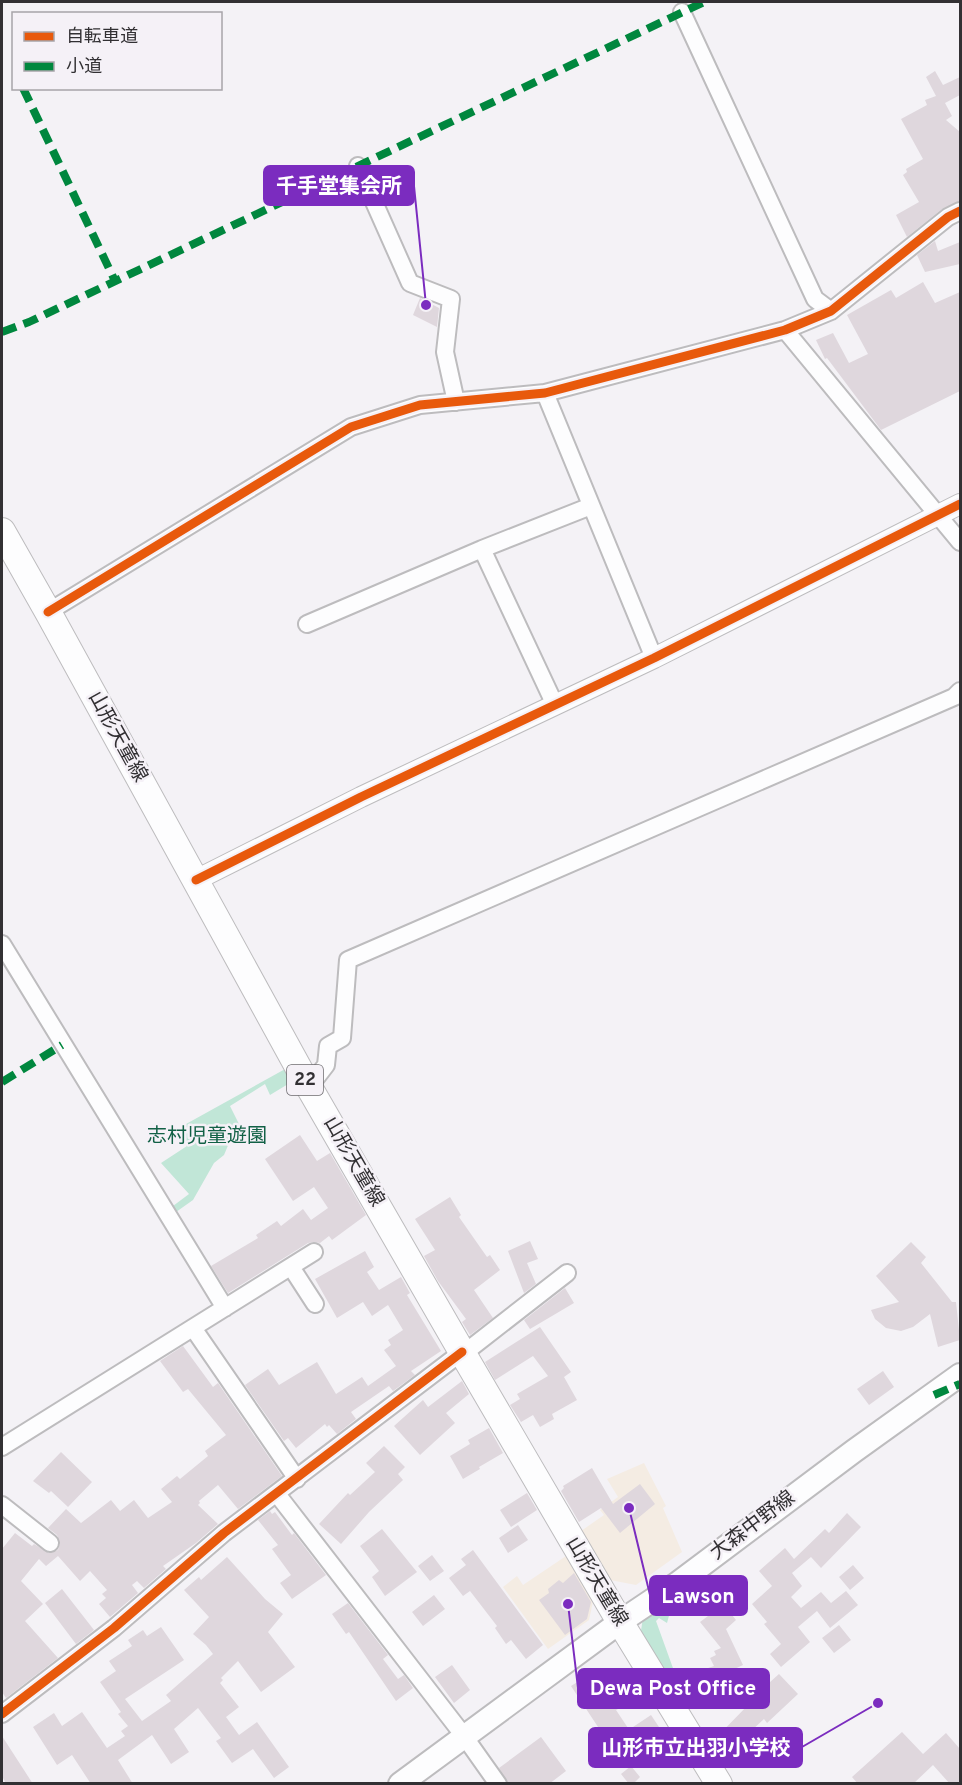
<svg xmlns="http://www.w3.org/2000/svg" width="962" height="1785" viewBox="0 0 962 1785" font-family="Overpass,'Noto Sans JP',sans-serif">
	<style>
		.commercial { fill: #f4ece3 }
		.green { fill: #c1e6d7 }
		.building { fill: #dfd7dd }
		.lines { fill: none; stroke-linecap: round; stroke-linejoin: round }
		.minor-casing { stroke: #bdbcbe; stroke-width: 20 }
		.tertiary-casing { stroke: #bdbcbe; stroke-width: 22 }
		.secondary-casing { stroke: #bdbcbe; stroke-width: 26 }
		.primary-casing { stroke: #bdbcbe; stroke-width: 28 }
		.minor { stroke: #fdfdfe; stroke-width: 16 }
		.tertiary { stroke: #fdfdfe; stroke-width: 20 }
		.secondary { stroke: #fdfdfe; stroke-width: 22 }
		.primary { stroke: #fdfdfe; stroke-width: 26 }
		.quiet { stroke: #00873e; stroke-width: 8; stroke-dasharray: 15 8; stroke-linecap: butt }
		.cycleway-casing { stroke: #f5f1f7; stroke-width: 13 }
		.cycleway { stroke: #e8590c; stroke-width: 9 }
		.labels { text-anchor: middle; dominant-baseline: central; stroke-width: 5; stroke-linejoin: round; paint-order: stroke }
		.shield { fill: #f5f1f7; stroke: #6c6a6e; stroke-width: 1.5 }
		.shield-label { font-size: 18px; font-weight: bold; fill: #323033 }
		.street-label { font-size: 20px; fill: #323033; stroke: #f5f1f7 }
		.park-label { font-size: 20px; fill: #126146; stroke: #f5f1f7 }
		.leader { fill: none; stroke: #7b2cbf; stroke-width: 2 }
		.callout-dot { fill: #7b2cbf; stroke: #f5f1f7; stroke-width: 2 }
		.callout { fill: #7b2cbf; stroke: #7b2cbf; stroke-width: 2 }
		.callout-label { font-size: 21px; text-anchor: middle; font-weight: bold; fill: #fff }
	</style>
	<rect width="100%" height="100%" fill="#f4f2f6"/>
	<path class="commercial" d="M644,1463L666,1506L663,1508L682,1552L636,1585L610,1580L581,1531L604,1515L600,1510L618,1497L607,1479Z
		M569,1554L594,1597L589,1620L548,1649L503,1587L517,1576L523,1585Z"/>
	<path class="green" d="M296,1063L303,1075L270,1095L265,1084L230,1106L241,1128L232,1136L224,1155L214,1163L193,1200L169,1217L165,1212L189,1194L161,1163L187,1146L177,1129Z
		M678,1583L667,1623L659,1618L656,1621L678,1682L667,1686L640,1637L645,1605Z"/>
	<path class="building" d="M935,71L943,85L960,77V95L945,103L952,116L946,120L960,132V201L942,209L907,237L896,215L919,202L903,175L907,172L906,169L923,159L901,119L927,105L925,100L936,96L926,77Z
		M935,241L938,251L960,242V264L925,272L917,255Z
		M923,282L935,303L960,292V391L881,430L827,358L825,359L816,340L833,333L849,363L868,354L847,315L891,290L896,298Z
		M420,298L439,308L437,327L413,315Z
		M300,1135L317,1161L330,1153L366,1215L332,1240L329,1236L320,1243L314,1242L308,1243L228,1293L211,1266L258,1238L256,1235L277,1221L281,1226L303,1209L311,1220L328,1208L314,1187L293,1201L265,1159Z
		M450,1197L461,1215L459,1217L487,1257L490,1255L500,1270L474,1290L493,1318L470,1335L462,1322L466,1319L438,1281L424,1256L435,1250L415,1219Z
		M530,1241L538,1259L527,1263L536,1284L524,1293L508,1251Z
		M911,1242L926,1257L921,1263L952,1302H956L960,1340L938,1347L930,1314L913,1327L901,1331L886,1328L875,1319L871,1310L899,1302L876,1276Z
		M365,1251L374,1267L367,1272L379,1290L401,1277L410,1293L407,1295L441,1351L411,1371L415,1375L393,1391L389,1386L351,1412L356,1419L337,1434L329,1425L327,1427L325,1424L296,1448L288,1438L284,1441L245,1385L268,1369L279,1385L317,1362L336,1394L362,1377L368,1386L396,1366L384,1350L391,1345L388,1340L403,1330L388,1305L372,1316L363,1302L337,1318L315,1279Z
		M565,1288L574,1303L530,1329L524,1320Z
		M540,1327L571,1372L564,1377L577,1400L552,1414L554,1419L540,1427L533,1415L521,1422L510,1405L520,1399L517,1394L548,1376L533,1356L495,1380L485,1362Z
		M183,1346L213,1387L218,1383L282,1476L238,1509L218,1485L199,1501L200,1503L198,1505L218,1524L196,1543L163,1566L166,1569L144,1588L137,1581L132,1585L138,1593L110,1617L99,1604L106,1598L102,1594L107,1590L90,1571L80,1581L58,1556L46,1566L39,1559L21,1581L43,1604L25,1621L58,1658L6,1698L2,1692V1549L15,1533L32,1546L34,1544L49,1553L58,1550L60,1544L57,1535L48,1528L66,1509L81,1523L111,1500L120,1511L134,1500L148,1518L172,1502L161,1489L177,1476L180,1479L208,1456L205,1451L226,1435L188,1389L183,1392L160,1361Z
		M883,1371L894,1387L869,1405L857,1389Z
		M462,1381L469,1394L446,1413L455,1423L420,1455L394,1426L423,1400L428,1407Z
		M489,1428L503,1453L479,1467L480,1469L463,1479L450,1456L470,1444L468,1440Z
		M384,1446L405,1467L398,1474L403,1480L369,1512L341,1544L319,1524L348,1493L350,1495L375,1472L366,1463Z
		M61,1452L92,1482L68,1507L51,1491L49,1493L33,1481Z
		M592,1468L613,1504L640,1484L655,1504L620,1533L601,1508L579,1522L561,1491L564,1488L563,1486Z
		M527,1493L537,1510L511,1527L500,1510Z
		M270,1511L272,1514L275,1512L292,1535L294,1533L326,1575L292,1599L280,1583L291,1575L272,1549L278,1545L258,1520Z
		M847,1513L861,1527L821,1568L811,1557L792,1573L802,1586L791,1597L801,1608L821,1592L831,1603L846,1591L858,1605L830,1628L817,1611L798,1627L810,1642L781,1667L770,1654L781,1644L764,1624L767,1622L752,1604L772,1586L759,1571L785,1548L794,1559L825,1529L829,1533Z
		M518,1525L528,1540L508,1553L499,1538Z
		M382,1529L417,1572L385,1596L372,1577L379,1571L360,1546Z
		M473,1550L543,1645L526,1659L511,1640L506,1644L495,1628L497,1626L470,1591L463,1596L449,1578L466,1565L461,1559Z
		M432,1555L444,1571L430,1581L418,1566Z
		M227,1557L265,1599L283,1614L268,1632L295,1667L261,1692L238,1661L221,1678L223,1680L220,1683L239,1707L226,1717L239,1735L257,1722L289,1767L274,1778L253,1749L232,1763L216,1741L221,1738L198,1708L174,1729L189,1752L171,1764L152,1735L118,1760L133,1784H91L72,1755L57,1765L33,1727L54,1713L62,1726L82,1712L107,1748L125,1736L121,1731L128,1726L118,1714L121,1712L100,1682L116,1671L109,1661L132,1646L128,1640L143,1630L147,1636L161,1627L184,1660L125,1699L142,1721L171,1701L166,1695L213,1654L206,1645L193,1634L209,1617L184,1590L199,1577L201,1580Z
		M853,1565L864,1578L850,1590L839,1577Z
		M574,1573L591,1602L587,1619L565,1635L539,1600L549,1593L548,1589L559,1580L563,1583Z
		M714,1575L722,1584L713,1591L736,1620L726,1629L743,1665L711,1680L712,1683L689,1692L684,1676L714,1666L710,1658L716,1655L714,1651L721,1648L700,1622L708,1616L690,1593Z
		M62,1589L94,1630L76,1644L45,1603Z
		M434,1595L445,1609L423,1626L412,1612Z
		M348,1603L388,1655L383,1659L398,1679L404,1675L413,1688L396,1701L349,1632L346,1634L332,1614Z
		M839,1625L851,1640L834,1653L822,1638Z
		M452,1665L470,1690L454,1703L435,1677Z
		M616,1668L632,1693L614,1704L618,1709L616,1710L632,1734L606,1752L594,1734L600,1730L571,1686L592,1673L597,1681Z
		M779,1674L798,1694L767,1723L764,1719L723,1757L711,1743L749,1704L748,1702Z
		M651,1715L667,1739L649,1750L633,1727Z
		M902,1732L923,1754L946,1733L960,1749V1784H950L933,1765L913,1784H858L852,1777Z
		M2,1736L33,1784H6L2,1776Z
		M541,1737L566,1771L549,1784H508L499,1768Z
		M631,1766L640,1777L633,1784H629L621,1774Z"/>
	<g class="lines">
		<g class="minor-casing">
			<path id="minor" d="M682,12L815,299L831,311
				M358,166L410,283L451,299L445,352L456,402
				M785,330L960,542
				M545,393L654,658
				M482,549L555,705
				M48,612L351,427L420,405L545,393L785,330L831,311L948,217L960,211
				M307,624L482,549L591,506
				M2,944L225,1308
				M309,1087L326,1065L328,1046L342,1038L348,960L954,697L960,691
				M291,1267L315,1304
				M193,1328L297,1479
				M463,1354L567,1273
				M2,1447L314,1252
				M277,1494L464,1736L498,1784
				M2,1505L50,1543
				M2,1714L114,1628L224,1533L462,1352"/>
		</g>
		<g class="tertiary-casing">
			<path id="tertiary" d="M196,880L361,797L654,658L960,504"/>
		</g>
		<g class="secondary-casing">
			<path id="secondary" d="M400,1784L620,1622L678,1583L854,1451L960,1375"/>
		</g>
		<g class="primary-casing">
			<path id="primary" d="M2,531L48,612L309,1087L462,1352L620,1622L719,1784"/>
		</g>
		<use href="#minor" class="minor"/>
		<use href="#tertiary" class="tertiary"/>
		<use href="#secondary" class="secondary"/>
		<use href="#primary" class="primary"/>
		<path class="quiet" d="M23,88L115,281
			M2,332L29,322L704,2
			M2,1082L62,1045
			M934,1395L960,1384"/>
		<g class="cycleway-casing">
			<path id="cycleway" d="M48,612L351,427L420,405L545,393L785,330L831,311L948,217L960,211
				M196,880L361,797L654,658L960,504
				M2,1714L114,1628L224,1533L462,1352"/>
		</g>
		<use href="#cycleway" class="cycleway"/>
	</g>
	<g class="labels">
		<rect class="shield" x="287" y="1065" width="36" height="30" rx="4.5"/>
		<g class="shield-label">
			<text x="305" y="1080">22</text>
		</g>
		<g class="street-label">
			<text transform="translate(117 737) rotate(61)">山形天童線</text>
			<text transform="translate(353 1162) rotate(60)">山形天童線</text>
			<text transform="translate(753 1526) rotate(-37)">大森中野線</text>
			<text transform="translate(596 1582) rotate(59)">山形天童線</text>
		</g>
		<g class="park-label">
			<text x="207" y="1137">志村児童遊園</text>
		</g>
	</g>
	<path class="leader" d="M426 305L414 186M629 1508L650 1595M568 1604L578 1688M878 1703L802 1747"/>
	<g class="callout-dot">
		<circle cx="426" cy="305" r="6"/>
		<circle cx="629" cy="1508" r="6"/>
		<circle cx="568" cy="1604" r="6"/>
		<circle cx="878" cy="1703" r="6"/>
	</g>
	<g class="callout">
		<rect x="264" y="166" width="150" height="39" rx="6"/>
		<rect x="650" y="1576" width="97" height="39" rx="6"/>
		<rect x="578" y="1669" width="191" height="39" rx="6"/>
		<rect x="589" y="1728" width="213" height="39" rx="6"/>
	</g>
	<g class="callout-label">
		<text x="339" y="193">千手堂集会所</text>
		<text x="698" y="1603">Lawson</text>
		<text x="673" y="1695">Dewa Post Office</text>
		<text x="696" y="1755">山形市立出羽小学校</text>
	</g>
	<rect width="962" height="1785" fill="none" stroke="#323033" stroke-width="6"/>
	<rect x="12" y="12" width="210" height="78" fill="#f5f1f7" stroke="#a7a4a9" stroke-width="1.5"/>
	<rect x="24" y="32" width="30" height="9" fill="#e8590c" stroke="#a7a4a9" stroke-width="1.5"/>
	<text x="66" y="42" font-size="18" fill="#323033">自転車道</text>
	<rect x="24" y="62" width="30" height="9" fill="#00873e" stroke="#a7a4a9" stroke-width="1.5"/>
	<text x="66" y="72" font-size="18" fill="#323033">小道</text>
</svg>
